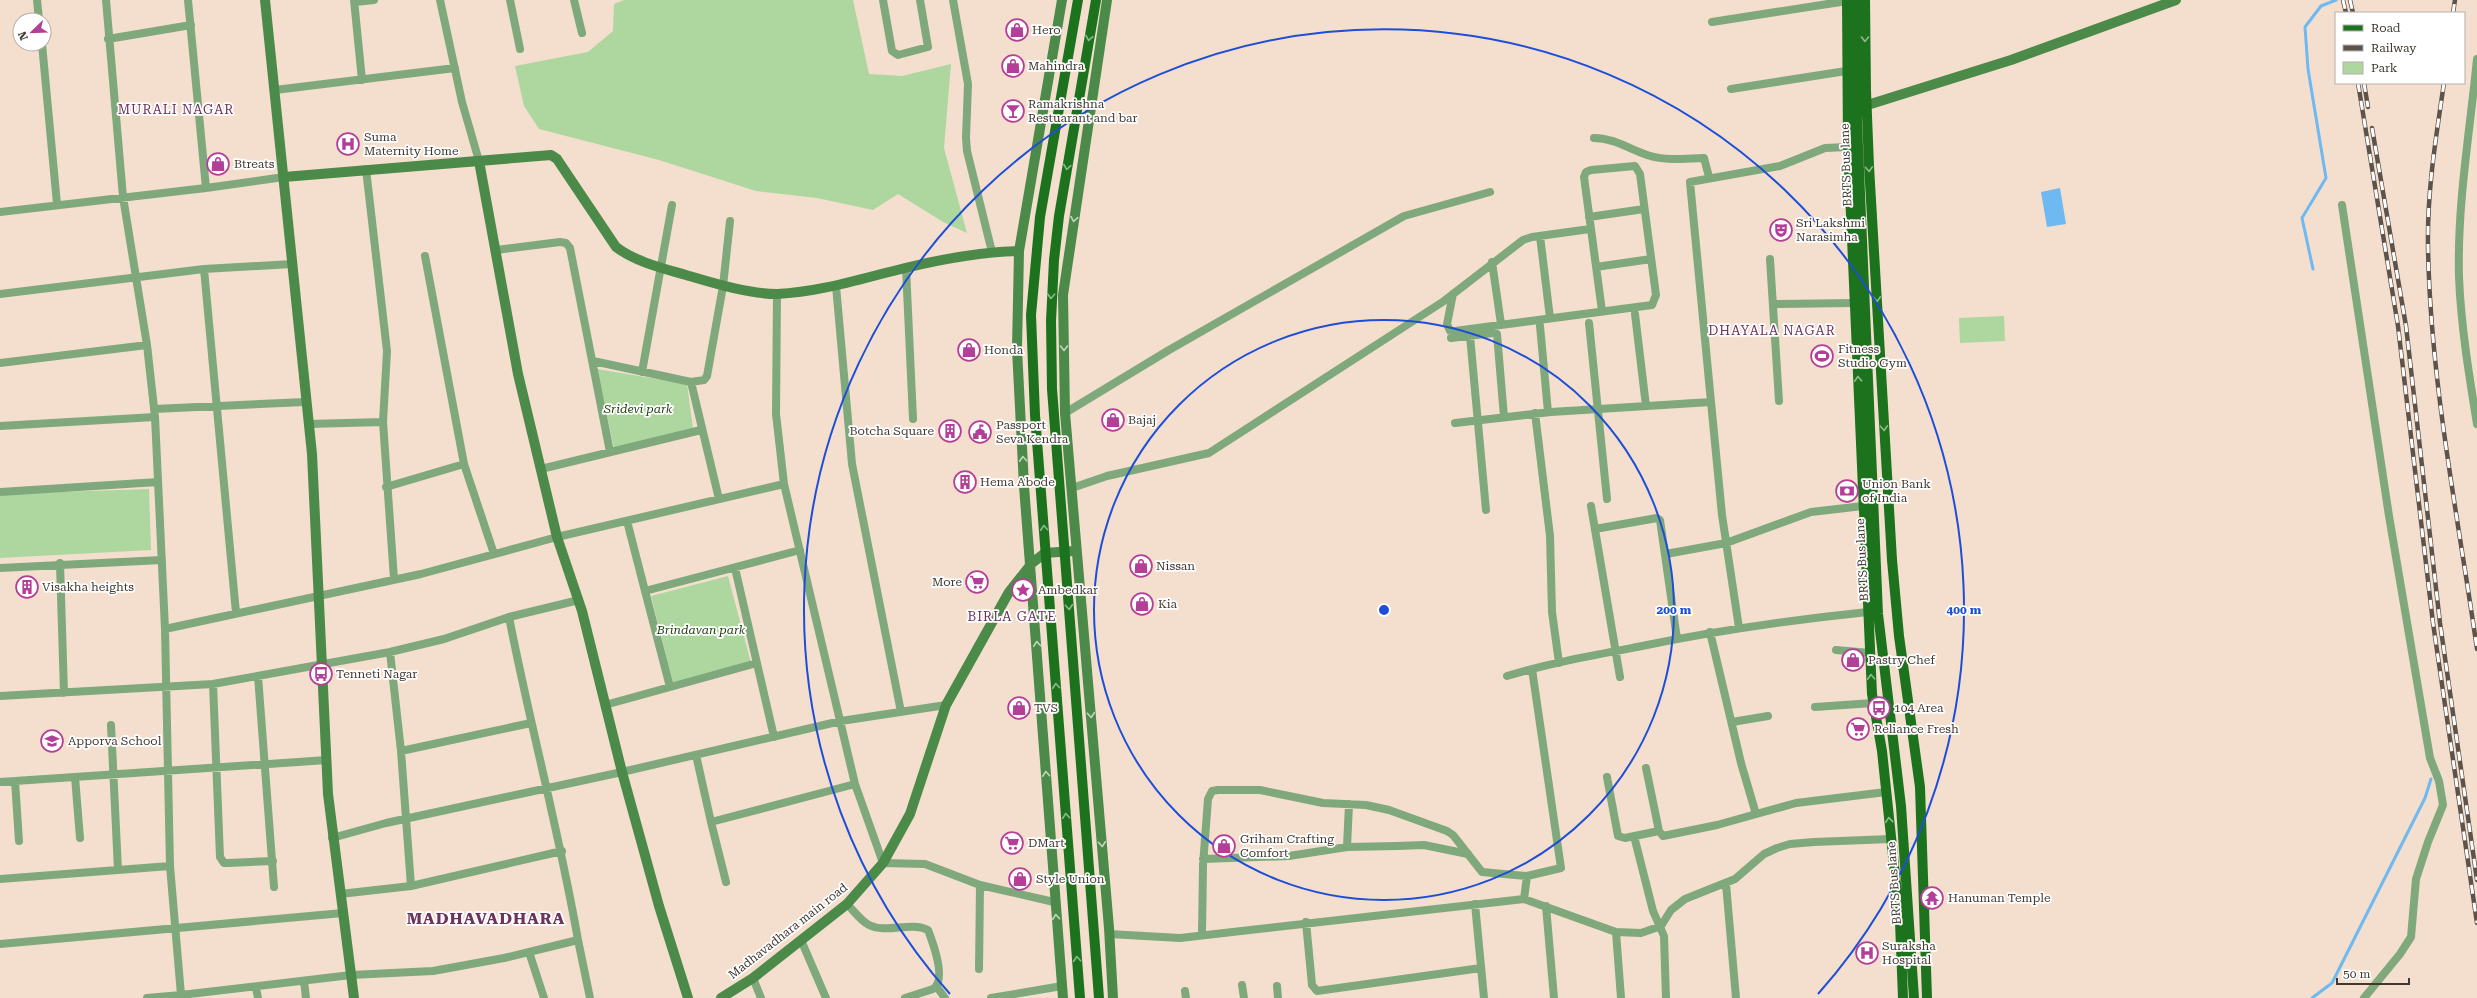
<svg xmlns="http://www.w3.org/2000/svg" width="2477" height="998" viewBox="0 0 2477 998" font-family="'Roboto Serif',serif">
	<style>
		.green { fill: #add79f }
		.water { fill: #6eb9f1 }
		.lines { fill: none; stroke-linecap: round; stroke-linejoin: round }
		.stream { stroke: #6eb9f1; stroke-width: 3 }
		.street { stroke: #7fa87c; stroke-width: 8 }
		.secondary { stroke: #4c8a49; stroke-width: 10 }
		.primary { stroke: #1d731d; stroke-width: 10 }
		.rail-casing { stroke: #5e534b; stroke-width: 4.5 }
		.rail { stroke: #fff; stroke-width: 3; stroke-dasharray: 9; stroke-linecap: butt }
		.oneway { stroke: #8eb98e }
		.oneway2 { stroke: #c0d6bf }
		.ring { fill: none; stroke: #1d4ed8; stroke-width: 2 }
		.labels { text-anchor: middle; dominant-baseline: central; stroke-width: 3.5; stroke-linejoin: round; paint-order: stroke }
		.poi-label { font-size: 12px; fill: #403831; stroke: #fff; text-anchor: start }
		.street-label { font-size: 12px; fill: #403831; stroke: #fff }
		.park-label { font-size: 12px; font-style: italic; fill: #1a3c0c; stroke: #fff }
		.neighbourhood-label { font-size: 13px; letter-spacing: 1px; fill: #6c335d; stroke: #fff }
		.district-label { font-size: 16px; font-weight: bold; letter-spacing: 1px; fill: #6c335d; stroke: #fff }
		.centre { fill: #1d4ed8; stroke: #fff; stroke-width: 2 }
		.ring-label { font-size: 12px; text-anchor: middle; font-weight: bold; fill: #1d4ed8; stroke: #fff; stroke-width: 3.5; stroke-linejoin: round; paint-order: stroke }
	</style>
	<rect width="100%" height="100%" fill="#f4dfce"/>
	<path class="green" d="M624,0H853L869,74L902,76L951,64L944,148L967,233L943,222L898,194L873,210L817,198L756,191L659,160L539,129L524,106L515,66L588,52L613,31L614,4Z
		M2004,316L2005,341L1960,343L1959,318Z
		M597,369L687,384L693,428L614,448Z
		M149,489L151,550L0,558V494Z
		M728,576L751,663L673,683L651,596Z"/>
	<path class="water" d="M2060,188L2066,224L2047,227L2041,192Z"/>
	<g class="lines">
		<path class="stream" d="M2313,269L2302,218L2326,178L2308,69L2305,27L2321,6L2336,0
			M2312,998L2332,983L2425,798L2431,779"/>
		<path class="street" d="M37,0L39,20
			M106,0L123,197L147,345L155,417L165,629
			M188,0L206,188
			M354,0L362,80
			M440,0L462,102L479,161
			M510,0L520,49
			M574,0L582,33
			M883,0L892,51L898,55L928,47L920,0
			M953,0L968,84L966,138L967,151L992,252
			M355,2L374,0
			M1712,22L1847,1
			M108,39L191,25
			M42,44L57,204
			M2477,59C2470,131 2457,204 2459,277C2461,326 2469,375 2477,424
			M1731,89L1846,71
			M275,90L455,68
			M1594,138C1614,138 1629,149 1647,155C1665,161 1686,159 1704,158L1709,177
			M366,169L387,351L383,422L394,579
			M2342,205L2389,516L2430,758L2439,781L2443,805L2428,842L2416,879L2411,937L2400,954L2364,998
			M0,212L206,188L284,177
			M1589,217L1644,209
			M1540,236L1550,318
			M496,250L560,242L566,243L570,248L610,452
			M425,256L464,464L494,554
			M1770,259L1779,401
			M1492,262L1501,324
			M1596,267L1651,259
			M906,268L913,419
			M204,269L292,264
			M836,286L852,464L901,712
			M0,294L204,269L236,613
			M777,294L776,414L784,484L855,784L883,863L925,864L980,885L1054,902
			M1453,294L1447,324L1450,331H1455L1652,305L1656,295L1640,174L1635,166L1591,170L1586,172L1584,177L1602,311
			M1773,304L1854,303
			M1635,314L1646,406
			M1589,323L1607,499
			M1540,326L1548,412
			M1470,336L1486,510
			M1451,338L1493,333L1497,334L1504,417
			M593,361L691,382L719,499
			M0,363L147,345
			M642,372L672,205
			M691,382L704,380L707,376L723,286L730,221
			M1711,402L1722,515L1739,628
			M154,409L305,402
			M1065,413L1169,350L1404,216L1490,192
			M1535,413L1550,536L1552,612L1559,663
			M1455,423L1551,412L1711,402L1690,182L1780,166L1825,148L1848,147
			M308,424L383,422
			M0,426L155,417
			M541,469L701,430
			M386,487L464,464
			M1072,488L1107,476L1209,453L1444,301L1523,240L1532,237L1590,229
			M0,492L158,482
			M1591,506L1620,677
			M627,521L645,591
			M1595,529L1657,518L1660,520L1677,639
			M1666,554L1726,543L1811,512L1863,506
			M60,563L64,693
			M0,568L162,560
			M735,568L774,737
			M579,600L509,617C530,725 559,831 578,940L504,958L433,971L351,975L181,995L170,866L165,629L421,574L557,537L784,484
			M1710,632L1741,763L1756,814
			M1836,650L1870,653
			M390,652L401,751L411,886
			M258,676L274,887
			M1507,676C1550,663 1594,655 1637,647C1714,631 1790,620 1868,612
			M213,684L220,857L224,863H228L273,861
			M670,687L645,591L800,550
			M0,696L213,684L390,652L444,639L509,617
			M605,705L757,663
			M1815,707L1873,703
			M1732,722L1768,716
			M111,725L118,870
			M401,751L531,723
			M696,755L711,822L855,784
			M1646,768L1659,831L1663,836L1717,825L1796,803L1886,792
			M75,777L80,838
			M1607,777L1618,836L1625,838L1659,831
			M15,781L19,841
			M0,782L327,760
			M711,822L726,882
			M1634,836L1653,911L1664,936L1666,998
			M332,838L386,823L622,772L841,721L946,705
			M1347,847L1349,804
			M1203,859L1289,856L1347,847L1397,846L1424,845L1468,854
			M0,879L170,866
			M1726,884L1736,998
			M340,894L411,886L562,851
			M1524,899L1527,876L1561,868L1532,669
			M847,904C853,910 861,921 869,925C887,934 910,921 928,930C933,943 947,980 933,989L905,998
			M1475,904L1484,998
			M1546,906L1554,998
			M1306,922L1312,985L1317,991L1481,968
			M1616,932L1621,998
			M1109,934L1180,938L1524,899L1616,932L1641,933L1661,926L1671,910L1685,899L1735,879L1764,854L1777,848L1790,844L1814,842L1891,839
			M1202,934L1203,865L1208,799L1212,791L1218,790H1260L1323,803L1366,805L1389,810L1447,831L1453,835L1482,872L1527,876
			M578,940L590,998
			M801,940L826,998
			M0,944L343,913
			M529,952L544,998
			M979,969L980,885
			M753,978L761,998
			M304,981L306,998
			M1242,985L1244,998
			M1277,986L1278,998
			M937,987L945,998
			M256,988L258,998
			M1185,991L1186,998
			M147,998L181,995
			M991,998L1062,986"/>
		<path class="secondary" d="M265,0L312,454L328,794L354,998
			M1062,0L1019,251L1017,349L1024,486L1063,998
			M1107,0L1063,295L1065,413L1109,928L1113,998
			M1858,108L2011,60L2176,0
			M479,161L518,374L557,537L582,611L622,772L659,906L688,998
			M284,177L551,155L557,159L616,247C636,262 662,268 686,275C713,283 748,294 777,294C821,292 863,278 905,268C942,259 981,252 1019,251
			M721,998L753,978L847,904L883,863L910,814L946,705L1009,592L1032,563L1045,553L1073,551"/>
		<path class="primary" d="M1078,0L1040,217L1031,315L1035,415L1080,998
			M1096,0L1059,216L1054,260L1051,321L1052,389L1099,998
			M1847,0L1848,147L1872,694L1882,751L1900,922L1903,998
			M1856,0L1857,123L1878,614L1901,806L1914,998
			M1865,0L1866,91L1869,166L1892,560L1899,636L1920,787L1927,998"/>
		<g class="rail-casing">
			<path id="rail" d="M2343,0L2346,13
				M2350,0L2353,13
				M2453,13L2455,0
				M2358,83L2398,326L2433,623L2477,923
				M2364,83L2368,107
				M2444,83C2436,137 2427,191 2428,246C2430,380 2458,516 2477,649
				M2372,128L2406,326L2440,623L2477,880"/>
		</g>
		<use href="#rail" class="rail"/>
	</g>
	<defs><path id="oneway-chevron" d="M-2-3.5L2.5 0L-2 3.5" fill="none" stroke-width="1.6" stroke-linecap="round" stroke-linejoin="round"/></defs>
	<g class="oneway">
		<use href="#oneway-chevron" transform="translate(1089 38) rotate(100)"/>
		<use href="#oneway-chevron" transform="translate(1865 39) rotate(90)"/>
		<use href="#oneway-chevron" transform="translate(1067 167) rotate(99)"/>
		<use href="#oneway-chevron" transform="translate(1869 169) rotate(87)"/>
		<use href="#oneway-chevron" transform="translate(1051 296) rotate(93)"/>
		<use href="#oneway-chevron" transform="translate(1877 299) rotate(87)"/>
		<use href="#oneway-chevron" transform="translate(1858 379) rotate(-93)"/>
		<use href="#oneway-chevron" transform="translate(1884 428) rotate(87)"/>
		<use href="#oneway-chevron" transform="translate(1044 528) rotate(-94)"/>
		<use href="#oneway-chevron" transform="translate(1069 607) rotate(86)"/>
		<use href="#oneway-chevron" transform="translate(1871 677) rotate(-93)"/>
		<use href="#oneway-chevron" transform="translate(1056 686) rotate(-95)"/>
		<use href="#oneway-chevron" transform="translate(1066 816) rotate(-94)"/>
		<use href="#oneway-chevron" transform="translate(1889 820) rotate(-96)"/>
		<use href="#oneway-chevron" transform="translate(1077 959) rotate(-94)"/>
	</g>
	<g class="oneway2">
		<use href="#oneway-chevron" transform="translate(1074 219) rotate(99)"/>
		<use href="#oneway-chevron" transform="translate(1064 348) rotate(89)"/>
		<use href="#oneway-chevron" transform="translate(1023 459) rotate(-94)"/>
		<use href="#oneway-chevron" transform="translate(1037 644) rotate(-94)"/>
		<use href="#oneway-chevron" transform="translate(1091 715) rotate(85)"/>
		<use href="#oneway-chevron" transform="translate(1046 774) rotate(-94)"/>
		<use href="#oneway-chevron" transform="translate(1102 844) rotate(85)"/>
		<use href="#oneway-chevron" transform="translate(1056 917) rotate(-95)"/>
	</g>
	<g class="ring">
		<circle cx="1384" cy="610" r="290"/>
		<path d="M950 994A580 580 0 1 1 1818 994"/>
	</g>
	<defs>
		<g id="shop-ring" transform="scale(1.15)"><circle r="9.5" fill="#fff" stroke="#b33f98" stroke-width="1.5"/><path d="M-5-2.5h2.3a2.7 3.5 0 0 1 5.4 0H5L5.5 6h-11ZM-1.5-2.5h3a1.5 2.3 0 0 0-3 0Z" fill="#b33f98"/></g>
		<g id="bar-ring" transform="scale(1.15)"><circle r="9.5" fill="#fff" stroke="#b33f98" stroke-width="1.5"/><path d="M-6-5H6L.8 .8V4.5H3.5V6h-7V4.5H-.8V.8Z" fill="#b33f98"/></g>
		<g id="hospital-ring" transform="scale(1.15)"><circle r="9.5" fill="#fff" stroke="#b33f98" stroke-width="1.5"/><path d="M-5-5h3v3.5h4V-5h3V5h-3V1.5h-4V5h-3Z" fill="#b33f98"/></g>
		<g id="theatre-ring" transform="scale(1.15)"><circle r="9.5" fill="#fff" stroke="#b33f98" stroke-width="1.5"/><path d="M-5-5.5Q0-4 5-5.5V0Q5 5 0 6Q-5 5-5 0ZM-3.3-2.5H-1v1.5H-3.3ZM1-2.5H3.3v1.5H1ZM-2.8 1Q0 5.5 2.8 1Z" fill="#b33f98"/></g>
		<g id="stadium-ring" transform="scale(1.15)"><circle r="9.5" fill="#fff" stroke="#b33f98" stroke-width="1.5"/><path d="M0-5a6.5 5 0 1 0 0 10a6.5 5 0 1 0 0-10ZM-3.5-1.8h7v3.6h-7Z" fill="#b33f98"/></g>
		<g id="building-ring" transform="scale(1.15)"><circle r="9.5" fill="#fff" stroke="#b33f98" stroke-width="1.5"/><path d="M-4-6H4V6H1V3H-1V6H-4ZM-2.5-4.3h1.7v1.8h-1.7ZM.8-4.3h1.7v1.8H.8ZM-2.5-1h1.7V.8h-1.7ZM.8-1h1.7V.8H.8Z" fill="#b33f98"/></g>
		<g id="civic-ring" transform="scale(1.15)"><circle r="9.5" fill="#fff" stroke="#b33f98" stroke-width="1.5"/><path d="M-.6-6.5H3V-4.5H.6V-3L4-1V1h2V6H-6V1h2V-1L-.6-3ZM-1.2 2.5V6h2.4V2.5Z" fill="#b33f98"/></g>
		<g id="bank-ring" transform="scale(1.15)"><circle r="9.5" fill="#fff" stroke="#b33f98" stroke-width="1.5"/><path d="M-6-4H6V4H-6ZM0-2.3a2.3 2.3 0 1 0 0 4.6a2.3 2.3 0 1 0 0-4.6Z" fill="#b33f98"/></g>
		<g id="supermarket-ring" transform="scale(1.15)"><circle r="9.5" fill="#fff" stroke="#b33f98" stroke-width="1.5"/><path d="M-6-5.5h2.5l.6 2H6L4.5 2H-2.5L-4.4-4H-6ZM-1.5 3.2a1.3 1.3 0 1 0 .1 0ZM3 3.2a1.3 1.3 0 1 0 .1 0Z" fill="#b33f98"/></g>
		<g id="sight-ring" transform="scale(1.15)"><circle r="9.5" fill="#fff" stroke="#b33f98" stroke-width="1.5"/><path d="M0-6L1.8-2.2L6-1.7L2.9 1.2L3.7 5.4L0 3.3L-3.7 5.4L-2.9 1.2L-6-1.7L-1.8-2.2Z" fill="#b33f98"/></g>
		<g id="bus-ring" transform="scale(1.15)"><circle r="9.5" fill="#fff" stroke="#b33f98" stroke-width="1.5"/><path d="M-5-6H5V4H4V6H2V4H-2V6H-4V4H-5ZM-3.5-4V0h7V-4ZM-3.5 1.2v1.5H-2V1.2ZM2 1.2v1.5H3.5V1.2Z" fill="#b33f98"/></g>
		<g id="school-ring" transform="scale(1.15)"><circle r="9.5" fill="#fff" stroke="#b33f98" stroke-width="1.5"/><path d="M0-5L7-2L0 1L-7-2ZM-4 1L0 2.5L4 1V4Q0 6-4 4Z" fill="#b33f98"/></g>
		<g id="temple-ring" transform="scale(1.15)"><circle r="9.5" fill="#fff" stroke="#b33f98" stroke-width="1.5"/><path d="M0-6L5-2H3V0L6.5 2.5H4V6H1.5V3h-3V6H-4V2.5H-6.5L-3 0V-2H-5Z" fill="#b33f98"/></g>
	</defs>
	<g fill-rule="evenodd">
		<use href="#shop-ring" x="1017" y="30"/>
		<use href="#shop-ring" x="1013" y="66"/>
		<use href="#bar-ring" x="1013" y="111"/>
		<use href="#hospital-ring" x="348" y="144"/>
		<use href="#shop-ring" x="218" y="164"/>
		<use href="#theatre-ring" x="1781" y="230"/>
		<use href="#shop-ring" x="969" y="350"/>
		<use href="#stadium-ring" x="1822" y="356"/>
		<use href="#shop-ring" x="1113" y="420"/>
		<use href="#building-ring" x="950" y="431"/>
		<use href="#civic-ring" x="980" y="432"/>
		<use href="#building-ring" x="965" y="482"/>
		<use href="#bank-ring" x="1847" y="491"/>
		<use href="#shop-ring" x="1141" y="566"/>
		<use href="#supermarket-ring" x="977" y="582"/>
		<use href="#building-ring" x="27" y="587"/>
		<use href="#sight-ring" x="1023" y="590"/>
		<use href="#shop-ring" x="1142" y="604"/>
		<use href="#shop-ring" x="1853" y="660"/>
		<use href="#bus-ring" x="321" y="674"/>
		<use href="#shop-ring" x="1019" y="708"/>
		<use href="#bus-ring" x="1879" y="708"/>
		<use href="#supermarket-ring" x="1858" y="729"/>
		<use href="#school-ring" x="52" y="741"/>
		<use href="#supermarket-ring" x="1012" y="843"/>
		<use href="#shop-ring" x="1224" y="846"/>
		<use href="#shop-ring" x="1020" y="879"/>
		<use href="#temple-ring" x="1932" y="898"/>
		<use href="#hospital-ring" x="1867" y="953"/>
	</g>
	<g class="labels">
		<g class="poi-label">
			<text x="1032" y="30">Hero</text>
			<text x="1028" y="66">Mahindra</text>
			<text x="1028" y="104">Ramakrishna<tspan x="1028" dy="14">Restuarant and bar</tspan></text>
			<text x="364" y="137">Suma<tspan x="364" dy="14">Maternity Home</tspan></text>
			<text x="234" y="164">Btreats</text>
			<text x="1796" y="223">Sri Lakshmi<tspan x="1796" dy="14">Narasimha</tspan></text>
			<text x="1838" y="349">Fitness<tspan x="1838" dy="14">Studio Gym</tspan></text>
			<text x="984" y="350">Honda</text>
			<text x="1128" y="420">Bajaj</text>
			<text x="996" y="425">Passport<tspan x="996" dy="14">Seva Kendra</tspan></text>
			<text x="934" y="431" text-anchor="end">Botcha Square</text>
			<text x="980" y="482">Hema Abode</text>
			<text x="1862" y="484">Union Bank<tspan x="1862" dy="14">of India</tspan></text>
			<text x="1156" y="566">Nissan</text>
			<text x="962" y="582" text-anchor="end">More</text>
			<text x="42" y="587">Visakha heights</text>
			<text x="1038" y="590">Ambedkar</text>
			<text x="1158" y="604">Kia</text>
			<text x="1868" y="660">Pastry Chef</text>
			<text x="336" y="674">Tenneti Nagar</text>
			<text x="1034" y="708">TVS</text>
			<text x="1894" y="708">104 Area</text>
			<text x="1874" y="729">Reliance Fresh</text>
			<text x="68" y="741">Apporva School</text>
			<text x="1240" y="839">Griham Crafting<tspan x="1240" dy="14">Comfort</tspan></text>
			<text x="1028" y="843">DMart</text>
			<text x="1036" y="879">Style Union</text>
			<text x="1948" y="898">Hanuman Temple</text>
			<text x="1882" y="946">Suraksha<tspan x="1882" dy="14">Hospital</tspan></text>
		</g>
		<g class="street-label">
			<text transform="translate(1846 165) rotate(-92)">BRTS Bus lane</text>
			<text transform="translate(1862 560) rotate(-93)">BRTS Bus lane</text>
			<text transform="translate(1894 883) rotate(-94)">BRTS Bus lane</text>
			<text transform="translate(788 931) rotate(-38)">Madhavadhara main road</text>
		</g>
		<g class="park-label">
			<text x="638" y="409">Sridevi park</text>
			<text x="701" y="630">Brindavan park</text>
		</g>
		<g class="neighbourhood-label">
			<text x="176" y="109">MURALI NAGAR</text>
			<text x="1772" y="330">DHAYALA NAGAR</text>
			<text x="1012" y="616">BIRLA GATE</text>
		</g>
		<g class="district-label">
			<text x="486" y="918">MADHAVADHARA</text>
		</g>
	</g>
	<circle cx="1384" cy="610" r="6" class="centre"/>
	<g class="ring-label">
		<text x="1674" y="614">200 m</text>
		<text x="1964" y="614">400 m</text>
	</g>
	<rect x="2335" y="12" width="130" height="72" fill="#ffffff" stroke="#b3afad"/>
	<rect x="2343" y="25" width="20" height="6" fill="#1d731d" stroke="#b3afad"/>
	<text x="2371" y="32" font-size="12" fill="#403831">Road</text>
	<rect x="2343" y="45" width="20" height="6" fill="#5e534b" stroke="#b3afad"/>
	<text x="2371" y="52" font-size="12" fill="#403831">Railway</text>
	<rect x="2343" y="62" width="20" height="12" fill="#add79f" stroke="#b3afad"/>
	<text x="2371" y="72" font-size="12" fill="#403831">Park</text>
	<g transform="translate(32 32) rotate(247)"><circle r="19" fill="#ffffff" stroke="#b3afad"/>
	<path d="M0-3L7 15L0 10L-7 15Z" fill="#b33f98"/>
	<text y="-6" font-size="11" font-weight="bold" text-anchor="middle" fill="#403831">N</text>
	</g>
	<path d="M2337 978v6h72v-6" fill="none" stroke="#403831" stroke-width="2"/>
	<text x="2343" y="978" font-size="12" fill="#403831" stroke="#ffffff" stroke-width="3" paint-order="stroke">50 m</text>
</svg>
